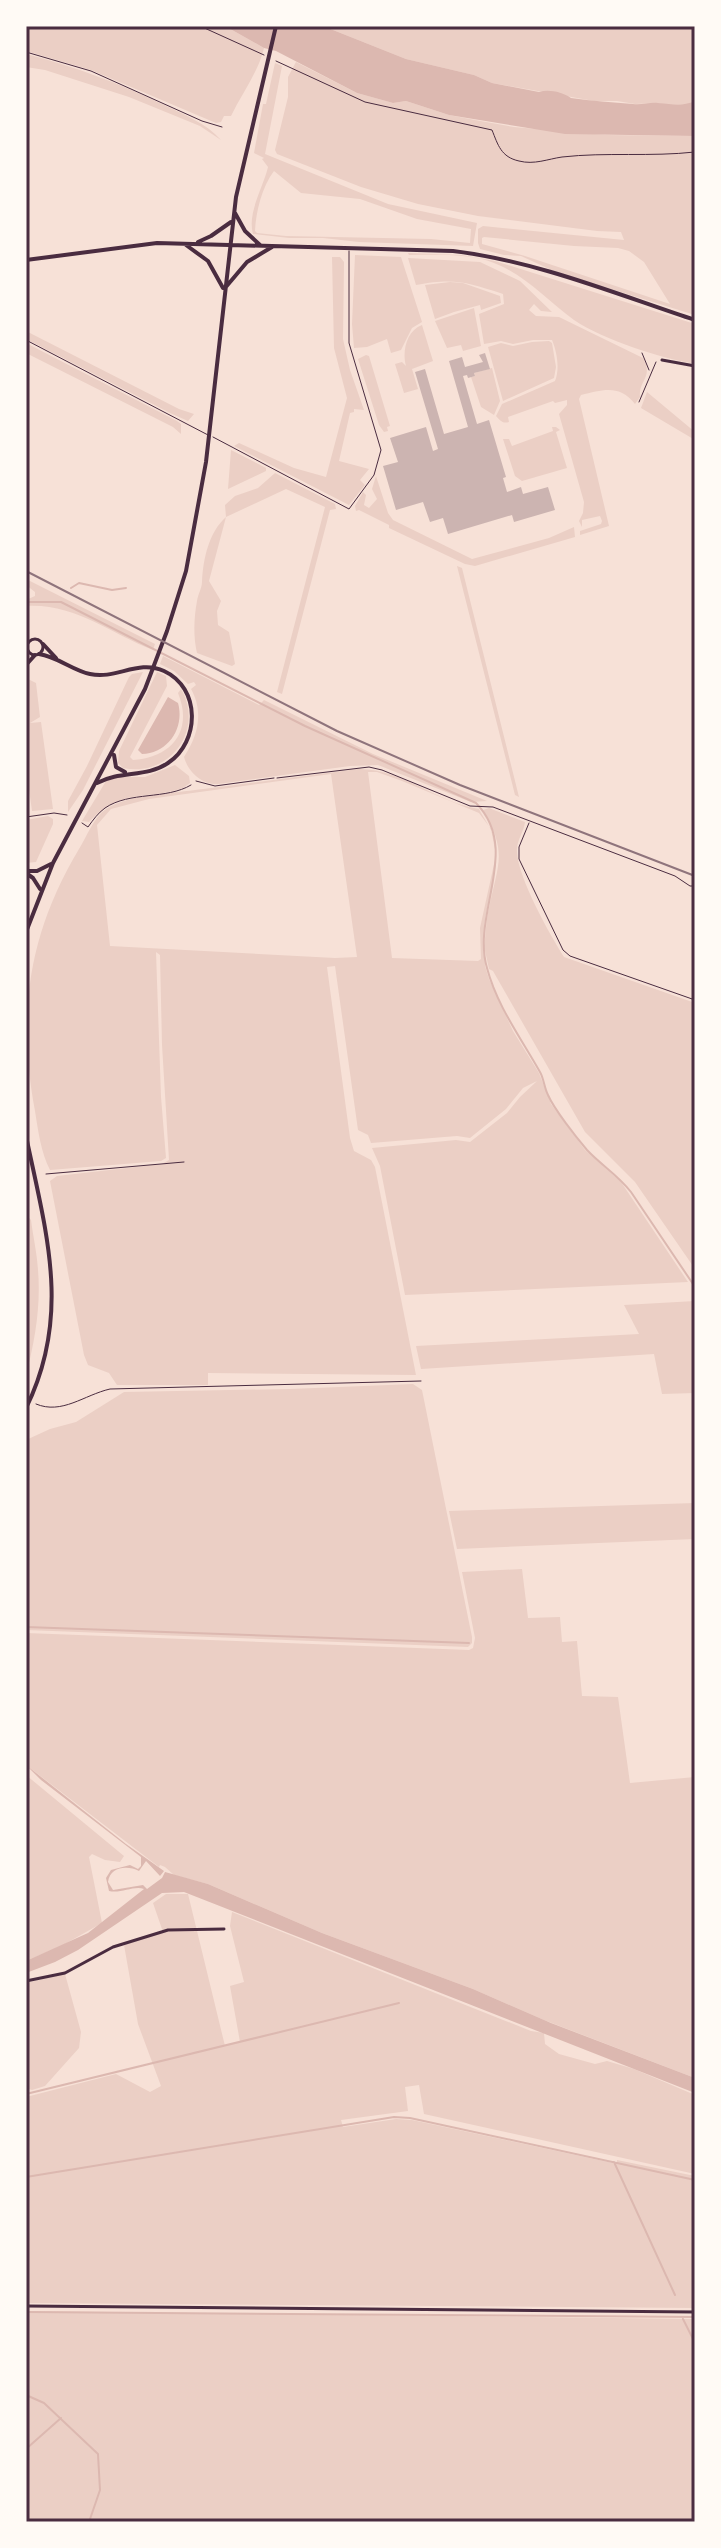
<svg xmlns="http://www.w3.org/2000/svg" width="721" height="2548" viewBox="0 0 721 2548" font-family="Quicksand,sans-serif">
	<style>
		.green { fill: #ebcfc5; fill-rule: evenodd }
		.water { fill: #dcb8b0 }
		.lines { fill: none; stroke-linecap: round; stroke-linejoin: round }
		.stream { stroke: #dcb8b0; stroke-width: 2 }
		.building { fill: #ccb4b1 }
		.path { stroke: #4a2c40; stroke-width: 1 }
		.service { stroke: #4a2c40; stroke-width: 1 }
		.minor { stroke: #4a2c40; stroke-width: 3 }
		.tertiary { stroke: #4a2c40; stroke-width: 3 }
		.secondary { stroke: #4a2c40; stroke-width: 4 }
		.rail { stroke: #8f747c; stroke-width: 2 }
		.neatline { fill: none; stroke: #4a2c40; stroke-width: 3 }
	</style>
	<rect width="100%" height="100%" fill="#f7e1d7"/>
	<path class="green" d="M26,26H225L264,48C258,73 242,93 231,116H224L221,122L216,123L91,70L26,51Z
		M323,26H695V101L686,105L673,106L657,103L635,104L617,101H594L492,83L474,75L406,59Z
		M26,54C74,66 118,83 162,104C183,114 206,123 221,140L200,126L129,97L45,70L26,67Z
		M296,62L357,93L393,103L406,101L449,115L475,120L514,127L606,135L695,136V315L556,272L521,256L504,255L480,249L478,243V229L483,226L624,240L621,232L597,231L478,216L418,204L361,187L277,154L275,150L288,97V77ZM484,237L574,246L618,248L629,251L644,262L670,304L525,256L482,244V238Z
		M275,63L282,66L265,154L388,204L477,223L473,246L359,242L323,238H289L253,234C247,213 263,188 268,167L262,159L264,158L254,153L263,104H266ZM274,171L301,193L360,199L417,219L471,229L470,243L431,239L286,236L257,233L255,231C256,211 262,187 274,171Z
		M408,253L461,255L495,261L695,324V364C658,357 606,341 574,320C548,301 525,275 494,263C469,253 436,255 409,255Z
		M355,255L401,257L422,322L412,328L401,350L391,353L387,339L367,347L354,348L352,324Z
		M332,257H340L344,262L343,339L350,370L364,410L354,409V412L350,413L339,461L369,469L360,480L365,485L349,505L234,446L239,443L294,468L326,477L347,398L334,348Z
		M408,258L480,262L520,281L552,312L541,311L534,304L529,310L536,316L559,317L643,358C654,377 638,381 640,397L635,404C619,384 603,390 581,395L579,399L609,526L580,535V531L601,524L602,521L600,516L582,520V527L579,521L583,513L584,502L559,414L567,405V400L555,403L553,401L508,417L509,422C502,424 500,420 496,416L502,404L555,381C560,369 557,352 552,340H533L513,344L501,341L484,344L479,314L504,304L503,294C466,282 454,278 416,285Z
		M450,282L463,283L500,296L501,303L481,310L480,305L454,312L435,319L425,285Z
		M474,308L481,346L463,351L461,345L447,348L435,321Z
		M422,325L433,361L412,369L418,389L404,393L395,364L402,362L406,366C402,352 406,331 422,325Z
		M26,331L179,409L194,414L188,421L170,413L26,339Z
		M532,342L549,341L552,343L556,367L554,378L503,401L488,347L501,343L513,346Z
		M26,343L177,421L181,424V434L173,427L26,353Z
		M366,355L369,356L390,426L387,427L388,431L384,432L379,425L358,359Z
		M492,368L500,401L494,415L481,407L471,377L475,376L474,373Z
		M647,392L695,432V440L641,408Z
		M552,427H556L560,430L556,432L567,468L522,481L515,476L503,439H509L512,446L553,431Z
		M231,450L266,468V471L228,489Z
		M275,473L335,504L336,509L330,510L282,694L277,692L325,507L286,489L226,517L209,581L221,601L217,611L218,625L229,632L235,664L232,666L197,653C193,636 194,617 197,601C198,594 202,588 202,582C203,559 209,532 226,517L225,505L235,496L258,488Z
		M376,476L388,513L393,520L472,559L549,538L574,527L575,537L475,566L465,564L389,528V525L359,510L356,511L355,506L363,492L366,495L364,505L369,508L377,499L372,489Z
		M457,566L462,568L519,797L515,795Z
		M26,579L155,644L153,650C109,633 75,603 26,606V600L35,596V592L26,585Z
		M163,656L259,705L264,700L373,754L487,801L471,802L378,765L350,766L218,784C202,785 188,772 184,757C198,736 204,712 191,689L196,685L194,682L188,684L174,671L160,664Z
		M143,672L83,790L68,812V801L87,766L129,677L132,674Z
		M157,672L166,676L167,686L130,757L133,760C170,758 194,732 178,693L181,689C205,730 169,778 123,768L118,763L119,751Z
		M26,678L36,683L40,717L30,723L41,722L53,809L32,811L26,768Z
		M175,765L189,776L190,783L183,788C144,801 122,787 89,822L82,821L106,781L120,777H145Z
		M358,769C402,768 437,803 479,809C484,819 491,827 494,838C503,873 480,910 484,946C486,934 486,920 489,908C498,863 508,853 483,810L489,808L525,822C524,832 516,841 517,852C518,878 550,935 564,957L695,1003V1269L635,1182L585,1132L493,971L489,969L484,946L485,966L489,979L513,1031L539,1073L551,1104L585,1150L621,1182L688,1282L405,1295L380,1166L372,1148L456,1140L470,1142L507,1113L520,1097L537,1081L523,1088L506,1109L470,1138L457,1136L371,1143L368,1135L358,1130L335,966L327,967L350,1138L354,1151L371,1160L375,1167L416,1375L208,1373V1385H117L109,1373L88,1365L84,1355L50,1181L57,1176L162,1164L169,1160L162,1045L160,955L156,952L161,1097L166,1158L161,1161L50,1170C41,1153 38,1130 35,1111C17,1015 28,934 79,849C87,836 94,817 106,809C131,794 167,794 195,790C249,783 304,776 358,769ZM368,772H377L402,781L479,813L491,829L496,855L480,928L481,959L478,961L392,958ZM331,774L357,957L335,958L110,946L97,825L111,809L149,799Z
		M48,816L53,819V824L36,862L26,863V820Z
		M26,1214L31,1220C33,1236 37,1253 38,1270C41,1305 35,1341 26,1375Z
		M695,1301V1393L662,1394L654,1354L421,1369L416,1346L639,1334L624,1305Z
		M413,1384L422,1390L472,1637V1643L468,1647L26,1630V1440L50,1429L76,1422L124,1392L290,1389Z
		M695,1503V1539L457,1549L449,1511Z
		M522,1569L528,1618L560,1617L562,1642L577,1641L582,1696L618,1697L630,1783L695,1777V2078L544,2020L473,1989L322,1933L208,1884L174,1875L165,1867L160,1865L159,1867L26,1765V1633L469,1650L473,1648L475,1638L462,1572Z
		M26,1775L124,1856L120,1862L105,1860L92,1854L89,1857L102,1923L63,1945L26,1961Z
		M166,1894H188L225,2046L240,2042L230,1986L244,1982L230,1926L232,1912L531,2031L544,2033L545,2044L559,2054L595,2064L607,2061L634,2069L695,2095V2174L424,2114L419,2085L405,2087L408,2111L341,2120L343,2127L396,2119L412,2120L617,2164V2160L695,2176V2308L26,2303V2097L116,2074L150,2092L161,2086L138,2024L124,1945L163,1932L153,1903Z
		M65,1974L81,2032L79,2048L45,2086L32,2090L26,2088V1983Z
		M26,2311L695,2319V2522H26Z"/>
	<path class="water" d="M225,26H323L406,59L474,75L492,83L539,92C549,89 562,92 571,98C592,101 612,102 633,104C642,105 650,102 658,103C673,104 681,107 695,101V136L565,134L449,115L406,101L393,103L357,93L276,51L264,48Z
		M168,697L178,703C185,728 168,753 142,754L138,750Z
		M26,1765L126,1844L164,1871L160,1876L146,1861L139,1871C127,1865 110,1867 108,1882L113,1890L143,1885L147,1889L162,1878L165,1872L208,1884L322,1933L473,1989L551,2023L695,2078V2093L184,1892L162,1893L78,1950L55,1962L26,1973V1961L88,1933L144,1889C134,1885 121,1894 109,1891L106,1878L111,1870L130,1865L138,1869L141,1866V1857L41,1780Z"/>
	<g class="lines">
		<path class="stream" d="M71,588L79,583L112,590L126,588
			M26,602H61L305,726L476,803C522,850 471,913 487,968C497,1006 521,1038 540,1072C544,1079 544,1087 548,1095C554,1109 576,1137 587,1150C601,1165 618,1175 631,1192L695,1287
			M26,1627L469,1643
			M26,2094L399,2003
			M614,2162L675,2295
			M26,2177L394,2117L410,2118L695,2180
			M26,2312L695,2317
			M683,2319L695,2343
			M26,2395L44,2403L98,2454L100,2490L89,2522
			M26,2449L61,2418"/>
	</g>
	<path class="building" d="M485,353L490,369L474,373L475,376L468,378L467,375L463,376L477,424L489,420L506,477L503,478L507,492L521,487L523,494L548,487L555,510L514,522L512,515L448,534L443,518L430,522L423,502L396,510L383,466L398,462L390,438L426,427L433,451L438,449L415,372L425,369L444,434L468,427L449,361L462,357L465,367L483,362L479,355Z"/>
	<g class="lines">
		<path class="path" d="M200,26L264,55
			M26,52L91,71L202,121L222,127
			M276,61L365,102L492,130C498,145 501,157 519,161C534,165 548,159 562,157C606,152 651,157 695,152
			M642,353L649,370
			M639,402L656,362
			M277,778L369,767L382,770L470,806L493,807L675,876L690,886H695
			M26,817L54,813L67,815
			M82,823L88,827C93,820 98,813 105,808C130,791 166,800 191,785
			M529,823L519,847V859L563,950L570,956L695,1000
			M46,1174L184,1162
			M36,1404C62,1415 84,1395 110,1389L421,1381"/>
		<path class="service" d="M26,340L208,435
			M213,437L349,509L374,475L381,450L349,343V251
			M196,781L215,786L274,778"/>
		<path class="minor" d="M662,360L695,366
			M26,1981L65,1973L113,1947L168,1930L224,1929
			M26,2306L695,2312"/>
		<path class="tertiary" d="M27 647a8 8 0 1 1 16 0a8 8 0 1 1-16 0Z"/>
		<path class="secondary" d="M235,213L245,231L260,245
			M198,242L211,236L231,222
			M186,245L208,261L223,288
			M26,260L157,243L453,251C536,261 616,294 695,320
			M225,288L247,262L272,247
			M43,644L56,658
			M39,654C58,657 72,670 90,674C116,680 138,659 164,671C201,688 200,742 168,763C146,778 121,770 97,783
			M26,658L27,651
			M26,665L35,655
			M114,755L116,767L125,772
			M26,871H37L51,864
			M26,873L33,878L40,889
			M26,932L53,863L145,689L167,631L186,571L206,462L236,197L276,26
			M26,1136C46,1232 72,1315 26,1408"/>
		<path class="rail" d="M26,571L337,731L460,785L695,876"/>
	</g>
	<rect width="721" height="2548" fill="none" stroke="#fffaf5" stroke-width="56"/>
	<rect x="28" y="28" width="665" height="2492" class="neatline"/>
</svg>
